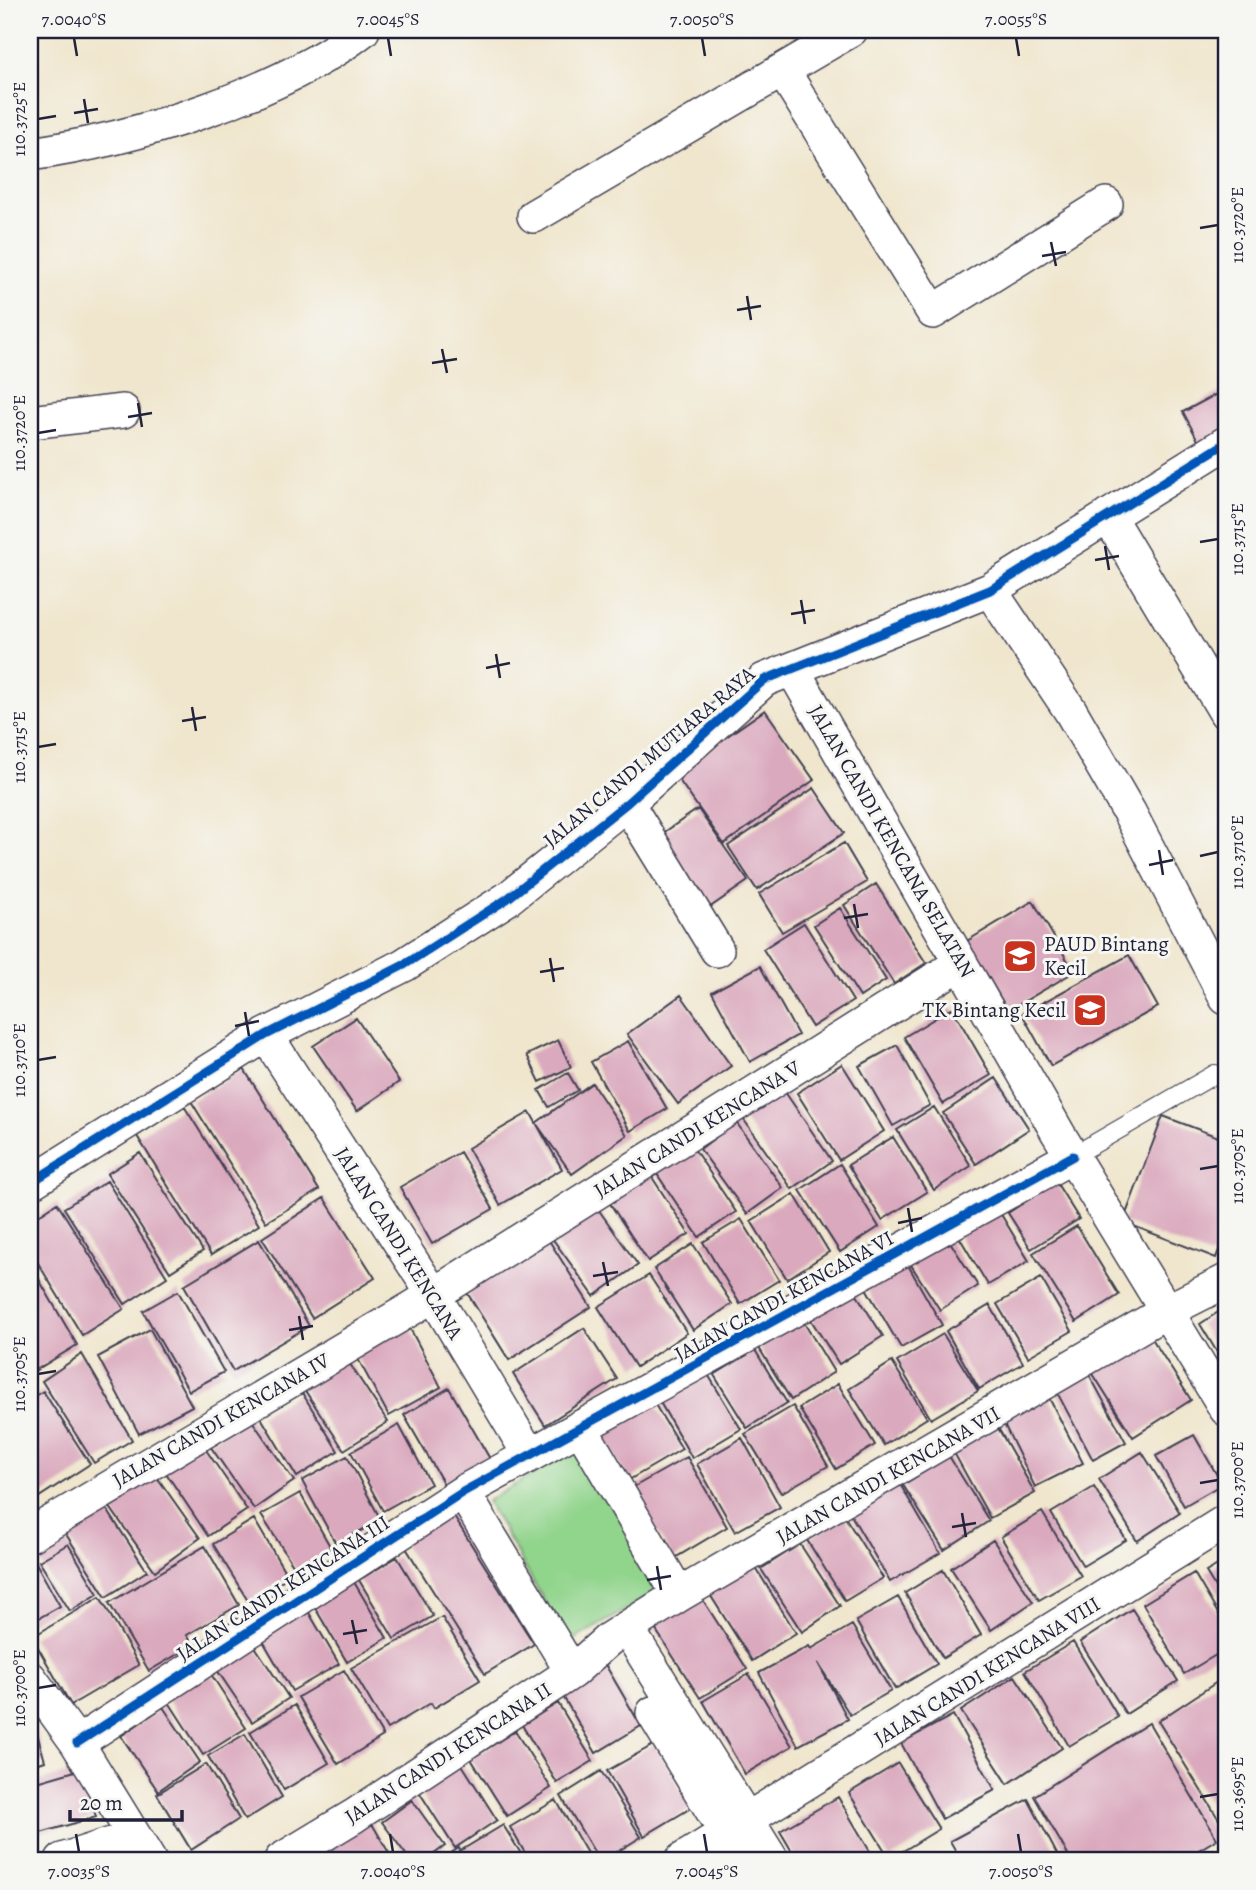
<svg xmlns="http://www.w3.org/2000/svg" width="1256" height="1890" viewBox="0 0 1256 1890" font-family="Alegreya,serif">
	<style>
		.green { fill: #91d48c; stroke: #5a7b64; stroke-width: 2 }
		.building { fill: #daa9bd }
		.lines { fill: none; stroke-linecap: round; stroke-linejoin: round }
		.lane-casing { stroke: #413f51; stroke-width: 20 }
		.street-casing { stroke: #413f51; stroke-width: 36 }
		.lane { stroke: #fff; stroke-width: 18 }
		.street { stroke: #fff; stroke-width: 33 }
		.cycleway-casing { stroke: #f6f6f2; stroke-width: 13 }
		.cycleway { stroke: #0057b8; stroke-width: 9 }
		.ticks { fill: none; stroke: #22223b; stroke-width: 2.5 }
		.labels { text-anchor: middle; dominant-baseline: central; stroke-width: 6; stroke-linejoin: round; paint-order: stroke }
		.street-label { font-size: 21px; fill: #22223b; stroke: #f6f6f2 }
		.poi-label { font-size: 21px; fill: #22223b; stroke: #f6f6f2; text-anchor: start }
		.neatline { fill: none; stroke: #22223b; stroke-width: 2.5 }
		.ticks-label { font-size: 18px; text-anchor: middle; fill: #22223b }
	</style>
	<rect width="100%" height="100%" fill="#f6f6f2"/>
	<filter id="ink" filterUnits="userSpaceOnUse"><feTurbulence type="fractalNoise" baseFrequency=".0143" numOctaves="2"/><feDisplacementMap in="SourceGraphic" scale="14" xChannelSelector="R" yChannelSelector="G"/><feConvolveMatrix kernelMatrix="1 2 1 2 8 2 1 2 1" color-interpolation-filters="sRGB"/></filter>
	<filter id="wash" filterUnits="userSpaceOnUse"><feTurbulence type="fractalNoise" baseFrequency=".00686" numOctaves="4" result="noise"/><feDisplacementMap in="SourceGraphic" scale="28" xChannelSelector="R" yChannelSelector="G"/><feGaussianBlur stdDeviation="1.57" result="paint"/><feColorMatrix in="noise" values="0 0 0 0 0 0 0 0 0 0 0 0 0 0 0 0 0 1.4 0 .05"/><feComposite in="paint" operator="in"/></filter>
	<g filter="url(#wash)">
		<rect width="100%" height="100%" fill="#f0e6cd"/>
		<path class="green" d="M581,1447L662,1589L568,1643L487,1501Z"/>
		<g id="blocks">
			<path class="building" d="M1226,389V433L1201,446L1183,412Z
				M765,710L814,780L724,844L674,773Z
				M814,788L844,833L757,890L728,846Z
				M698,809L748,881L703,912L653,840Z
				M844,843L867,882L782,932L759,894Z
				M876,884L926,963L894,984L844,905Z
				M1033,901L1074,972L1008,1011L967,941Z
				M840,908L886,980L860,997L814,925Z
				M804,923L853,1001L812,1027L763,949Z
				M1129,955L1158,1007L1051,1066L1022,1014Z
				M760,966L798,1035L750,1062L712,992Z
				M681,995L731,1066L678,1104L627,1034Z
				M952,1008L991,1075L943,1104L904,1037Z
				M356,1018L399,1082L357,1111L313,1046Z
				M558,1040L571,1067L540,1082L527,1055Z
				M628,1041L667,1109L630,1131L591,1062Z
				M897,1045L930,1105L893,1126L859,1066Z
				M842,1064L884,1131L839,1160L797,1093Z
				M244,1069L319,1190L266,1222L191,1101Z
				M568,1073L578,1090L549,1107L539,1090Z
				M996,1078L1029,1129L976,1164L943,1113Z
				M592,1083L627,1135L572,1174L536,1123Z
				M783,1089L832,1161L792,1189L742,1117Z
				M184,1106L259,1225L211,1255L137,1136Z
				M934,1107L971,1166L934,1190L897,1130Z
				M530,1112L562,1169L500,1205L468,1148Z
				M1163,1116L1226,1140V1230L1216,1258L1123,1222Z
				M736,1122L783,1188L747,1214L700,1149Z
				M686,1137L736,1212L699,1237L649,1162Z
				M893,1137L927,1192L882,1220L848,1165Z
				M460,1152L493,1209L432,1244L400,1187Z
				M140,1153L203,1251L170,1272L107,1174Z
				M840,1164L879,1227L840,1252L800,1190Z
				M648,1171L689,1234L648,1261L607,1199Z
				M107,1181L167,1277L125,1304L64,1208Z
				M1056,1182L1079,1219L1031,1249L1008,1213Z
				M794,1194L829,1252L787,1279L751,1221Z
				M324,1198L375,1278L312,1318L262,1238Z
				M593,1202L638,1265L594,1296L549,1234Z
				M57,1203L124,1309L82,1335L30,1250V1221Z
				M999,1211L1029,1261L988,1285L958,1235Z
				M741,1219L779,1280L740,1304L703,1242Z
				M1077,1226L1119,1295L1076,1322L1033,1253Z
				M543,1231L591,1307L509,1360L461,1283Z
				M947,1237L978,1286L940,1310L909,1262Z
				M259,1240L309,1326L233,1371L184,1285Z
				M693,1244L732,1304L693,1330L654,1269Z
				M904,1258L942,1325L901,1348L863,1283Z
				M30,1264L77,1345L36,1370L30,1359Z
				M649,1275L687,1333L636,1367L598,1307Z
				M1041,1278L1072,1331L1028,1357L997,1304Z
				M848,1281L883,1336L839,1364L804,1309Z
				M178,1291L224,1372L189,1391L143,1311Z
				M990,1305L1023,1363L979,1389L946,1331Z
				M1226,1307V1367L1200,1324Z
				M405,1319L441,1387L389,1416L352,1348Z
				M803,1321L834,1372L791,1400L759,1348Z
				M584,1328L617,1379L545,1425L513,1374Z
				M150,1329L192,1406L139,1434L98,1357Z
				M1146,1329L1191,1400L1133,1437L1088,1366Z
				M943,1334L978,1391L931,1419L897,1362Z
				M755,1350L787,1403L747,1428L714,1375Z
				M82,1354L132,1440L94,1463L42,1381Z
				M346,1358L388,1422L344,1450L302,1386Z
				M892,1362L927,1418L884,1445L849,1389Z
				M1084,1365L1126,1442L1093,1460L1052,1383Z
				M704,1368L741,1429L692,1458L657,1397Z
				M838,1384L875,1445L836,1469L799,1408Z
				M449,1388L490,1459L445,1486L404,1415Z
				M43,1391L90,1464L39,1497L30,1482V1399Z
				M301,1391L338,1451L297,1477L260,1416Z
				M1048,1396L1083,1463L1035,1487L1002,1420Z
				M654,1403L682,1449L629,1480L602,1433Z
				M793,1406L828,1466L781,1493L745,1434Z
				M248,1415L294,1481L254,1509L208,1443Z
				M399,1425L431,1484L383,1511L351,1452Z
				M997,1426L1035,1493L990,1518L953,1451Z
				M1194,1435L1222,1484L1184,1506L1156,1456Z
				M742,1438L780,1507L735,1532L697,1464Z
				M202,1444L247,1510L208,1536L164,1470Z
				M1142,1452L1180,1513L1137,1541L1099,1479Z
				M347,1456L381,1520L336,1544L302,1481Z
				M949,1456L989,1521L944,1550L903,1485Z
				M687,1457L727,1527L673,1559L632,1488Z
				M147,1463L200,1538L155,1571L102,1496Z
				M897,1479L940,1553L890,1582L847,1508Z
				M1094,1487L1126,1540L1083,1566L1051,1513Z
				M300,1493L331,1548L297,1571L261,1515Z
				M102,1502L147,1571L106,1597L62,1528Z
				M449,1509L534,1644L485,1674L401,1540Z
				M1042,1512L1081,1576L1039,1600L1001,1537Z
				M845,1517L883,1578L845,1601L807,1540Z
				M254,1519L288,1577L248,1601L213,1544Z
				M993,1540L1033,1602L991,1630L951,1568Z
				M68,1544L98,1594L70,1611L39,1561Z
				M800,1544L840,1606L802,1632L761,1569Z
				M205,1546L239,1605L187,1635L193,1645L149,1671L109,1603Z
				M32,1556L60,1606L30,1623V1557Z
				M397,1557L433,1616L394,1639L359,1580Z
				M1226,1560V1605L1206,1572Z
				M754,1565L796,1633L752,1661L709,1593Z
				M943,1570L981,1635L943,1658L905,1593Z
				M1194,1573L1226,1627V1649L1184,1674L1143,1604Z
				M351,1577L387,1638L347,1662L311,1601Z
				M100,1597L139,1665L71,1705L32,1637Z
				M701,1597L747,1669L700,1698L654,1627Z
				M898,1597L937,1664L895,1689L856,1621Z
				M305,1606L339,1664L292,1691L259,1634Z
				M1132,1609L1178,1681L1126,1714L1080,1642Z
				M442,1617L480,1680L434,1708L431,1703L387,1729L351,1668Z
				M852,1625L891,1691L850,1715L818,1663L848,1719L798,1746L759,1673L809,1646L811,1649Z
				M250,1639L289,1698L252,1722L213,1664Z
				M1073,1642L1118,1717L1069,1746L1025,1671Z
				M602,1659L641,1726L596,1753L557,1686Z
				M207,1668L246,1728L203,1755L165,1696Z
				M344,1670L383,1736L338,1764L298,1697Z
				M749,1674L792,1746L745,1774L703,1701Z
				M1015,1676L1062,1748L1008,1784L961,1711Z
				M1226,1676V1725L1221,1718L1226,1727V1820L1221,1823L1158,1721Z
				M558,1703L593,1761L557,1783L522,1725Z
				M295,1705L329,1763L284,1790L250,1732Z
				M163,1707L200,1762L158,1791L121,1736Z
				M953,1715L995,1790L942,1819L901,1743Z
				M1149,1723L1217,1839L1182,1860H1166L1162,1854L1164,1860H1071L1034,1796Z
				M36,1730L45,1761L30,1766V1731Z
				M515,1731L551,1788L507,1816L471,1759Z
				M245,1734L282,1797L245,1820L208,1756Z
				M655,1744L691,1808L644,1836L607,1771Z
				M461,1763L497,1820L455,1848L418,1790Z
				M898,1763L939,1829L890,1859L849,1793Z
				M206,1764L239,1819L191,1850L157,1794Z
				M82,1769L96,1817L30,1836V1784Z
				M601,1771L641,1837L604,1860H599L561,1796Z
				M838,1797L875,1860H797L780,1831Z
				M1028,1799L1060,1860H961L950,1841Z
				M412,1800L445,1846L426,1860H410L382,1822Z
				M556,1800L591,1860H529L510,1827Z
				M371,1822L393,1860H332L325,1849Z
				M503,1825L525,1860H440L459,1848L460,1851Z"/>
		</g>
	</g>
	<g filter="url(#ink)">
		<use href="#blocks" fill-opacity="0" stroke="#413f51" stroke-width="2"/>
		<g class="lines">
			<g class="lane-casing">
				<path id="lane" d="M1073,1156L1215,1074"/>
			</g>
			<g class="street-casing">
				<path id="street" d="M783,71L933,312L1106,204
					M30,154C133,140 281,94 363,30
					M534,216L851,30
					M30,422L123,411
					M1108,516L1226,713
					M990,590L1070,710L1129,812L1226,998
					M793,670L1058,1133L1226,1409
					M627,803L717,950
					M266,1035L433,1294L529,1454
					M30,1183L266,1035L404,965L507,899L627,803L764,680L990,590L1226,443
					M580,1427L679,1595
					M463,1492L572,1672
					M30,1535L414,1307L961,963
					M627,1628L772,1860
					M30,1678L77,1743L149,1860
					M653,1713L742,1860
					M77,1743L463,1492L1073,1156
					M62,1860L133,1837
					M281,1860L354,1816L572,1672L609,1639L679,1595L1167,1311L1226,1281
					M682,1860L1226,1521"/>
			</g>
			<use href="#lane" class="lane"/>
			<use href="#street" class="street"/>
			<g class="cycleway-casing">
				<path id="cycleway" d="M30,1183L266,1035L404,965L507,899L627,803L764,680L990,590L1226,443
					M77,1743L463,1492L1073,1156"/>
			</g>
			<use href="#cycleway" class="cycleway"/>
		</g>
	</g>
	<path class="ticks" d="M74,38L77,56M388,38L391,56M702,38L705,56M1016,38L1019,56M84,99L88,123M74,113L98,109M38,119L56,116M1200,228L1218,225M1051,242L1056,266M1042,256L1066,252M747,296L751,320M737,310L761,306M442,349L447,373M432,363L457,359M138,403L142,427M128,417L152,413M38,433L56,430M1200,542L1218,539M1105,546L1109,570M1095,560L1119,556M801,600L805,624M791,614L815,610M496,654L500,678M486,668L510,663M192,707L196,731M182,721L206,717M38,747L56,744M1159,850L1163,875M1200,856L1218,852M1149,865L1173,860M854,904L858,928M844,918L868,914M550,958L554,982M540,972L564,968M245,1012L249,1036M235,1026L259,1021M38,1060L56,1057M1200,1169L1218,1166M908,1208L912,1232M898,1223L922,1218M603,1262L608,1286M593,1276L618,1272M299,1316L303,1340M289,1330L313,1326M38,1374L56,1371M1200,1483L1218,1480M962,1513L966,1537M952,1527L976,1523M657,1566L661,1590M647,1580L671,1576M352,1620L357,1644M343,1634L367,1630M38,1688L56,1685M1200,1797L1218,1794M76,1834L79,1852M390,1834L393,1852M704,1834L707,1852M1018,1834L1021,1852"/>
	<defs>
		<g id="school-square" transform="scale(1.75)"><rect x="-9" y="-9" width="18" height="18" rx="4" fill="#c8321e" stroke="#f6f6f2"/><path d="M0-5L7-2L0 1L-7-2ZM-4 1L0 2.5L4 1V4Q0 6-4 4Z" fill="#fff"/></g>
	</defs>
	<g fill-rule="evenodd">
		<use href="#school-square" x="1020" y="956"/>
		<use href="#school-square" x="1090" y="1010"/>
	</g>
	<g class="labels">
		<g class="street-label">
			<text transform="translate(649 757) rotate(-40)">JALAN CANDI MUTIARA RAYA</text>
			<text transform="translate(892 841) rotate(60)">JALAN CANDI KENCANA SELATAN</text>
			<text transform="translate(697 1129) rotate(-32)">JALAN CANDI KENCANA V</text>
			<text transform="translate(399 1243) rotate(58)">JALAN CANDI KENCANA</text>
			<text transform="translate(784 1296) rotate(-29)">JALAN CANDI KENCANA VI</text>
			<text transform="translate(221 1420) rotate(-30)">JALAN CANDI KENCANA IV</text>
			<text transform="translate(888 1475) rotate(-30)">JALAN CANDI KENCANA VII</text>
			<text transform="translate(283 1588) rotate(-33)">JALAN CANDI KENCANA III</text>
			<text transform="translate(987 1671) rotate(-32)">JALAN CANDI KENCANA VIII</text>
			<text transform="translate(448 1753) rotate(-33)">JALAN CANDI KENCANA II</text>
		</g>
		<g class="poi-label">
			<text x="1044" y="944">PAUD Bintang<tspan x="1044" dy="24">Kecil</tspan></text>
			<text x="1066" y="1010" text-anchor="end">TK Bintang Kecil</text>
		</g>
	</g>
	<rect width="1256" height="1890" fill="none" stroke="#f6f6f2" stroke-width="77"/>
	<path d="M70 1810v10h112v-10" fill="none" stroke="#22223b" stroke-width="3.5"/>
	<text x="80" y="1810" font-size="21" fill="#22223b" stroke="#f6f6f2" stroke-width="5" paint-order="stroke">20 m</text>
	<rect x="38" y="38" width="1180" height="1814" class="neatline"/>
	<g class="ticks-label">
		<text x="74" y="25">7.0040°S</text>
		<text x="388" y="25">7.0045°S</text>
		<text x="702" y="25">7.0050°S</text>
		<text x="1016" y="25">7.0055°S</text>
		<text transform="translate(19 119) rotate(-90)" y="6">110.3725°E</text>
		<text transform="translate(1237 225) rotate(-90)" y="6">110.3720°E</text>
		<text transform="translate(19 433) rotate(-90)" y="6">110.3720°E</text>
		<text transform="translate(1237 539) rotate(-90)" y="6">110.3715°E</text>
		<text transform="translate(19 747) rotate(-90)" y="6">110.3715°E</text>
		<text transform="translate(1237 852) rotate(-90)" y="6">110.3710°E</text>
		<text transform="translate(19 1060) rotate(-90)" y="6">110.3710°E</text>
		<text transform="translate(1237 1166) rotate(-90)" y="6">110.3705°E</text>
		<text transform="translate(19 1374) rotate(-90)" y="6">110.3705°E</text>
		<text transform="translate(1237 1480) rotate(-90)" y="6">110.3700°E</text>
		<text transform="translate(19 1688) rotate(-90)" y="6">110.3700°E</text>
		<text transform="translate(1237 1794) rotate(-90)" y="6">110.3695°E</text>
		<text x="79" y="1877">7.0035°S</text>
		<text x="393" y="1877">7.0040°S</text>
		<text x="707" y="1877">7.0045°S</text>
		<text x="1021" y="1877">7.0050°S</text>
	</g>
</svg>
